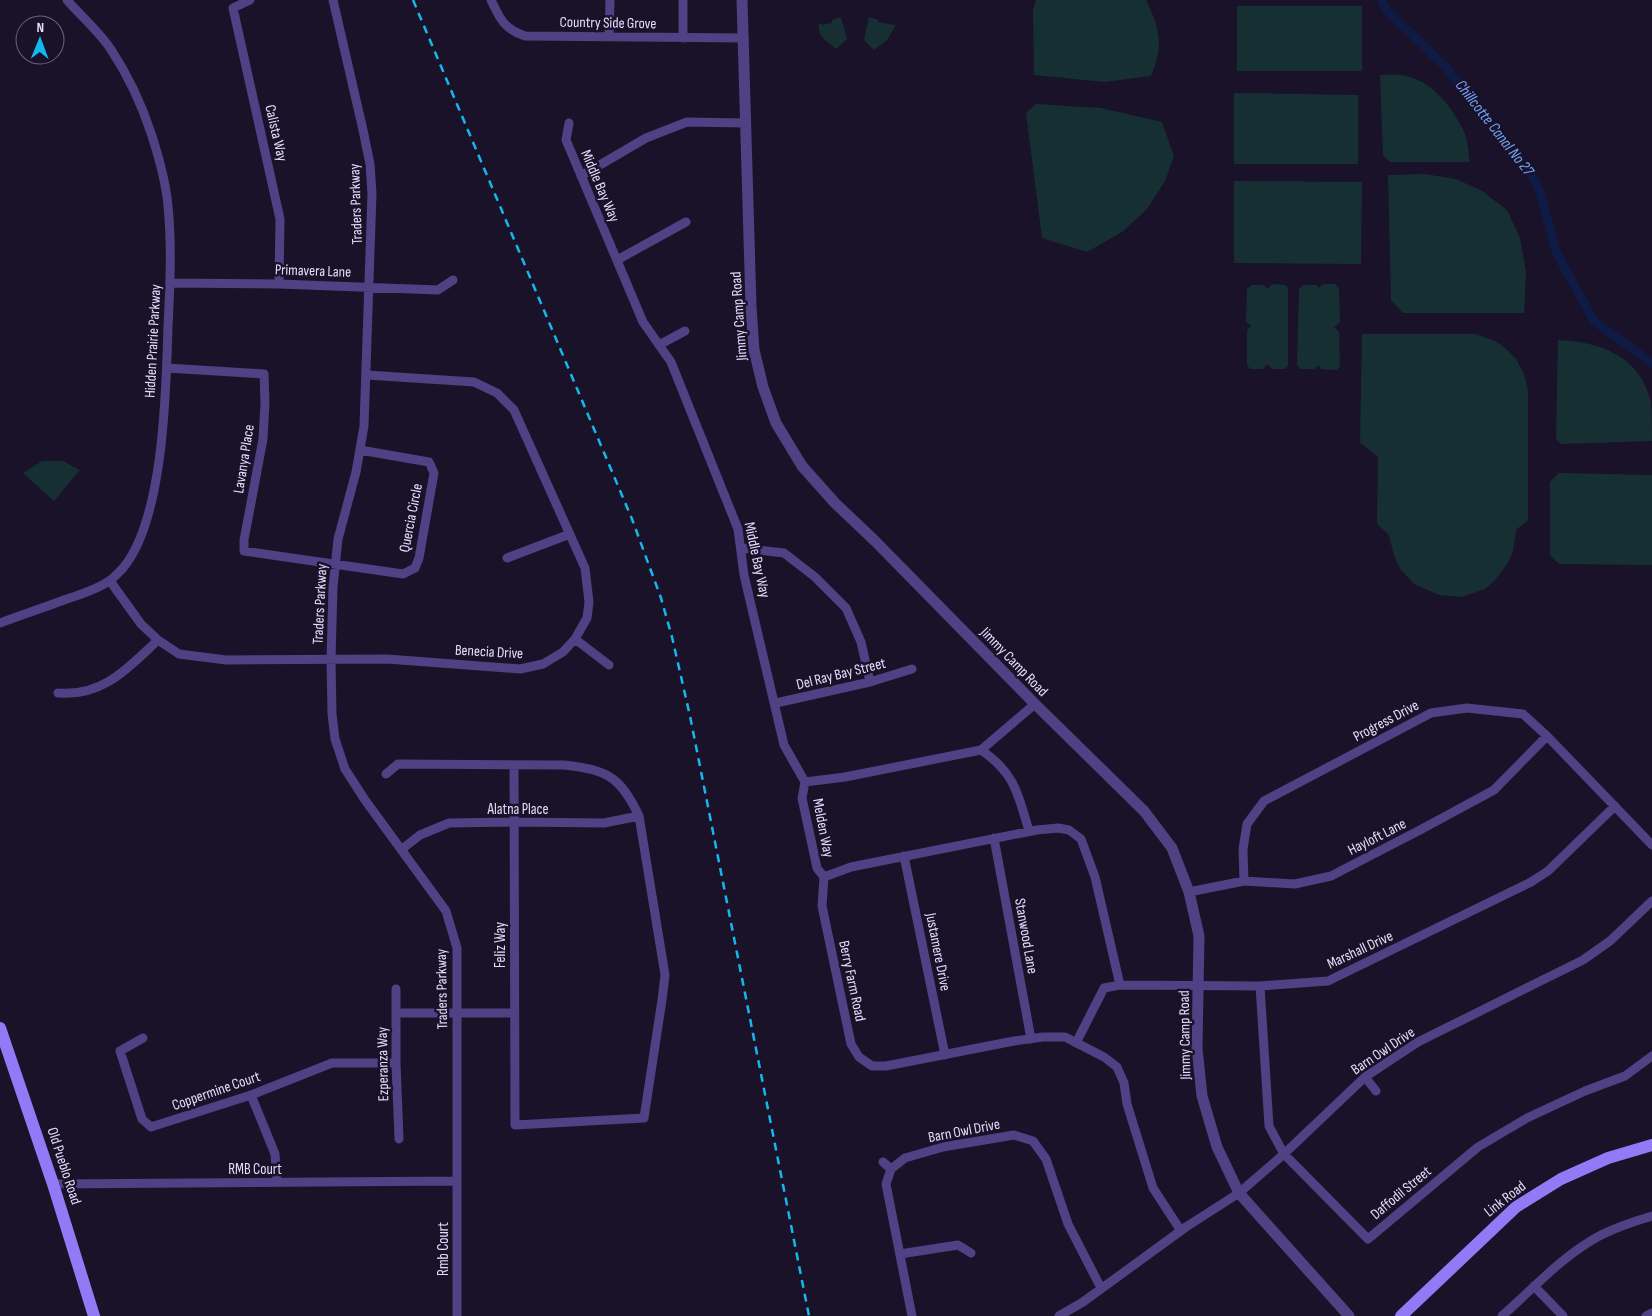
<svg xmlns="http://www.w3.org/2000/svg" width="1652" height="1316" viewBox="0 0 1652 1316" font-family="'Sofia Sans Condensed',sans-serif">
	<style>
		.green { fill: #162f32 }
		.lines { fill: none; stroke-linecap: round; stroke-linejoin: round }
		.canal { stroke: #0f1a45; stroke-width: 9 }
		.minor { stroke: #4e4184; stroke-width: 9 }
		.tertiary { stroke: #4e4184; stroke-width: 11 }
		.secondary { stroke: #917af6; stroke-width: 12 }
		.rail { stroke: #15b7ef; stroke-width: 2.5; stroke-dasharray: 8 6; stroke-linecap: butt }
		.labels { text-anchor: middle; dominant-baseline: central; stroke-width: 5; stroke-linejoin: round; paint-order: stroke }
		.street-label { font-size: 15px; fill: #e5dcfd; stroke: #1a1229 }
		.water-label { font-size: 16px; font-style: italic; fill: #71a3f6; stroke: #1a1229 }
	</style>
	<rect width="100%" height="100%" fill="#1a1229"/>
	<path class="green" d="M1036,0H1146C1160,29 1164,45 1151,76L1104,82L1034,75L1033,10Z
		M1237,6H1362V71H1237Z
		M841,17L847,39L836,49C827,40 817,38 819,24L821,23L822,25L832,23V20Z
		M869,17L878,20V22L896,25L887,40L874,50L864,40Z
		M1380,75C1387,75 1393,74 1400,75C1430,78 1452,106 1464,132C1468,140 1468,152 1470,162H1390L1383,155Z
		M1234,93L1358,95V164H1234Z
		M1036,104L1101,108L1162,122L1174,156L1165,181L1147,209L1122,232L1087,252L1042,238L1026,113Z
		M1425,174L1456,179L1482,191L1507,210L1520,238L1526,272L1524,313H1403L1391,300L1388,175Z
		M1234,181L1362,182L1361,264L1234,263Z
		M1273,284L1285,285L1288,288V365L1285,369H1272L1267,364L1263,369H1250L1247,365V330L1251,326L1246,322L1247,289L1252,285H1264L1267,289Z
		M1323,284H1335L1339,289L1340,322L1334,327L1339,332L1340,366L1337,370L1321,369L1319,365L1314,369H1301L1297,365L1299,289L1303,285H1317L1318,288Z
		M1362,334H1476L1495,341L1505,348L1516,359L1524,374L1528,391V520L1516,530L1513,551L1508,563L1495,580L1485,589L1461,597L1439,595L1414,584L1401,570L1394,556L1389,535L1377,524L1378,457L1360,443Z
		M1558,340C1601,342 1640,356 1651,402C1652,413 1652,428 1652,441L1561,444L1556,439Z
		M42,461H63L80,470L54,501L23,473Z
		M1559,473L1652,475V565L1559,564L1550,555V482Z"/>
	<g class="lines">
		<path class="canal" d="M1381,0L1387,10L1447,69L1533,177L1540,192L1556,252L1594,321L1652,363"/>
		<path class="minor" d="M250,0L233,8L280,219L279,284
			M333,0L363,130L370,164L372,194L364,426L356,472L338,539L333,587L331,659L332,714L335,739L345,769L365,800L446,911L457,948V1316
			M491,0C500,19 504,29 525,36L744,38
			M609,37L610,0
			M683,38V0
			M569,123L566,140L643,322L671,362L738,529L744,575L784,745L805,782L845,777L981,750L1035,704
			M581,176L646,138L687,122L746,123
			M617,260L686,222
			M170,283L279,284L438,290L453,280
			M659,345L685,331
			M167,368L264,374L265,403L263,439L244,540V551L403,574L415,568L419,558L434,473L429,462L360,450
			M741,548L784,553L815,577L846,608L861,642L870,682
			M507,558L570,534
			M110,581L141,624L158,640L179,654L226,660L387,659L520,669L543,664L563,652L575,639L587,618L589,602L585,568L514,410L497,393L474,382L367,375
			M0,623C21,615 43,608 64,600C79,595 96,590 109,581C114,578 119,572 123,568C164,519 166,390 168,327C170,286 172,246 168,206C166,183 159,158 152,136C142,105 128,75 110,48C98,31 81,16 67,0
			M575,639L609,665
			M58,693C103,697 128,668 158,640
			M776,703L870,682L912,669
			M981,750C1015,773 1018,794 1029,831
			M386,774L398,764L564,765C607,770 620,776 639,816L665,975L662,1000L644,1118L515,1125L514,765
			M805,782L802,798L817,868L824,877
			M994,838L1031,1039
			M402,849L420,835L449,823L514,822L604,823L639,816
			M904,856L945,1055
			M1244,881L1243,849L1247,824L1264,801L1431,713L1467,708L1523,714L1547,736L1652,845
			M1189,892L1244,881L1295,884L1331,876L1420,830L1494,790L1547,736
			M1120,985L1095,877L1081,839L1069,830L1058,828L1037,830L851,867L824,877L822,906L851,1044L859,1057L872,1066H886L1014,1041L1043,1037H1065L1104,1057L1117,1067L1124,1083L1127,1104L1153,1188L1181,1231
			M1260,986L1269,1126L1284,1154L1368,1239L1478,1147L1527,1118L1585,1091L1625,1076L1652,1056
			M396,989V1063L399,1139
			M397,1013H514
			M143,1038L120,1051L142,1119L151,1127L251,1095L332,1063H396
			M1076,1043L1104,988L1120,985L1260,986L1328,981L1531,882L1548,871L1615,806
			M1365,1077L1376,1091
			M251,1095L275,1154L277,1182
			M883,1162L891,1169
			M53,1184L457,1181
			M900,1254L958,1245L971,1253
			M1534,1286L1563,1316
			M912,1316L886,1184L891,1169L905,1158L943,1147L1014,1135L1033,1141L1046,1159L1068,1224L1101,1288
			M1059,1316L1083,1302L1186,1227L1239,1193L1284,1154L1365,1077L1418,1042L1583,960L1610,941L1652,901
			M1502,1316C1534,1288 1563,1255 1601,1235C1617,1227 1635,1221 1652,1216
			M1646,1316L1652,1313"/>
		<path class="tertiary" d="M742,0L751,306L754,350L763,387L776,423L802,466L835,503L875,541L1035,704L1144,811L1172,848L1189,892L1199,936L1197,1048L1202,1096L1217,1147L1239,1193L1349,1316"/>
		<path class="secondary" d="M0,1028L53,1184L94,1316
			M1401,1316L1516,1207L1561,1179L1608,1158L1652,1145"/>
		<path class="rail" d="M413,0L632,519L661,598L672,637L690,716L809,1316"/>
	</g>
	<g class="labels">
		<g class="street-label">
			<text transform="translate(608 23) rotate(1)">Country Side Grove</text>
			<text transform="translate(276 133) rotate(77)">Calista Way</text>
			<text transform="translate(600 186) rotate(67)">Middle Bay Way</text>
			<text transform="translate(356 204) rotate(-92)">Traders Parkway</text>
			<text transform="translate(313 271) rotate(2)">Primavera Lane</text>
			<text transform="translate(739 316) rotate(-94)">Jimmy Camp Road</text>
			<text transform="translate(153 341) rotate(-87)">Hidden Prairie Parkway</text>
			<text transform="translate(244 459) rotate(-81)">Lavanya Place</text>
			<text transform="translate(411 518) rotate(-79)">Quercia Circle</text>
			<text transform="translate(757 560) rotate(78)">Middle Bay Way</text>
			<text transform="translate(320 604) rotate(-87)">Traders Parkway</text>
			<text transform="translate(489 652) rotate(3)">Benecia Drive</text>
			<text transform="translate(1014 662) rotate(46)">Jimmy Camp Road</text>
			<text transform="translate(841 674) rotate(-14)">Del Ray Bay Street</text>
			<text transform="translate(1386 721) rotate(-28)">Progress Drive</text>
			<text x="518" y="809">Alatna Place</text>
			<text transform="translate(823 828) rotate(79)">Melden Way</text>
			<text transform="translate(1377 837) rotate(-27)">Hayloft Lane</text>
			<text transform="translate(1026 936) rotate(80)">Stanwood Lane</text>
			<text transform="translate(500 945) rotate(-90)">Feliz Way</text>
			<text transform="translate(1360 950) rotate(-25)">Marshall Drive</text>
			<text transform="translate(938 952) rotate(79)">Justamere Drive</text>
			<text transform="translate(852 981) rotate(78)">Berry Farm Road</text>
			<text transform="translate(442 989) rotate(-91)">Traders Parkway</text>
			<text transform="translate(1185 1035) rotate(-91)">Jimmy Camp Road</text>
			<text transform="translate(1383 1051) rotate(-34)">Barn Owl Drive</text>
			<text transform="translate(383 1064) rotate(-91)">Ezperanza Way</text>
			<text transform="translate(216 1091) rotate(-19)">Coppermine Court</text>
			<text transform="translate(964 1131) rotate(-11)">Barn Owl Drive</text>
			<text transform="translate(64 1166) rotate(72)">Old Pueblo Road</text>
			<text x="255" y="1169">RMB Court</text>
			<text transform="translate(1401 1193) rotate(-40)">Daffodil Street</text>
			<text transform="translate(1505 1199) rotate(-38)">Link Road</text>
			<text transform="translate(443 1249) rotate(-90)">Rmb Court</text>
		</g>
		<g class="water-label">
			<text transform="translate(1494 128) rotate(52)">Chillcotte Canal No 27</text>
		</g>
	</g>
	<g transform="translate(40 40) rotate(1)"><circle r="24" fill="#1a1229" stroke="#6b637e"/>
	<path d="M0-4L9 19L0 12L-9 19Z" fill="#15b7ef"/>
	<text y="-8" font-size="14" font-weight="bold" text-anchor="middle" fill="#e5dcfd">N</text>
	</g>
</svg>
